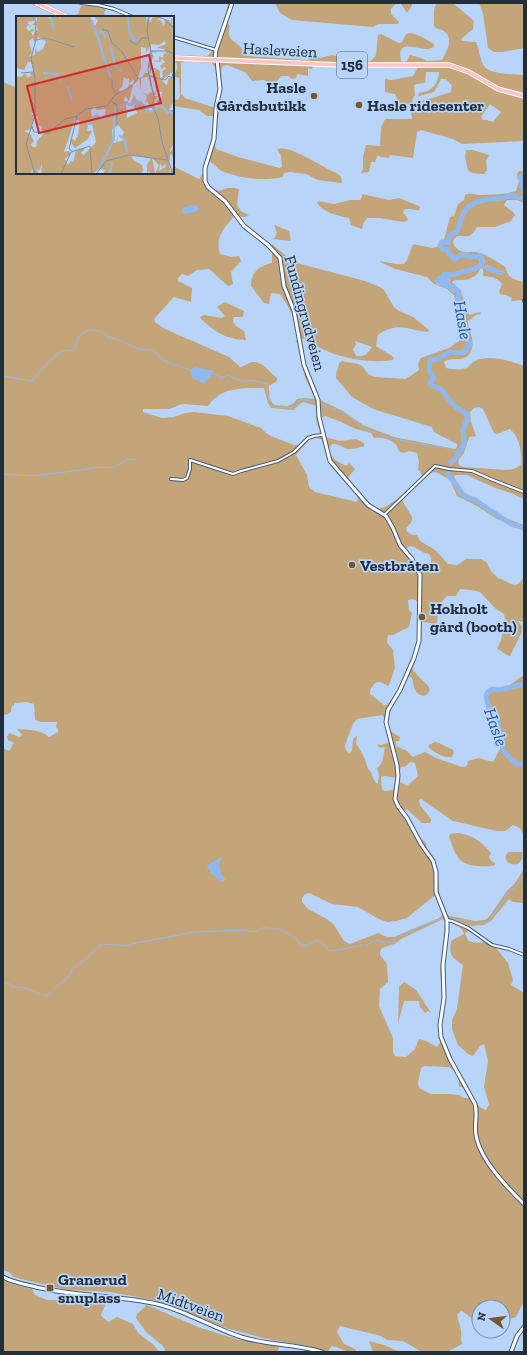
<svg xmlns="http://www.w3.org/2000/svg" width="527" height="1355" viewBox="0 0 527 1355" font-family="'Zilla Slab',serif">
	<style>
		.green { fill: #c3a579; fill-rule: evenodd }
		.water { fill: #91b8ee }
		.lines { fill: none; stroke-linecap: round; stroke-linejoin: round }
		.stream { stroke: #91b8ee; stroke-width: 1 }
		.river { stroke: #91b8ee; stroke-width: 5 }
		.street-casing { stroke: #445c7c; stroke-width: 4 }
		.secondary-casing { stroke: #445c7c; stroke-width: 5 }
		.primary-casing { stroke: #fff; stroke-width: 5.5 }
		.street { stroke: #fff; stroke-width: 2 }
		.secondary { stroke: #fff; stroke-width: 3 }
		.primary { stroke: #fec3c7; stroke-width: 3.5 }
		.poi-dot { fill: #75582c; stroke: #b8d4f9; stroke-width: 1.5 }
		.labels { text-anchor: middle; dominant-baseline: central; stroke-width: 3.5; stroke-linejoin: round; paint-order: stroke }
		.shield { fill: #b8d4f9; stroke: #506075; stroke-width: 1 }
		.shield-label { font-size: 15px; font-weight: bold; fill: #232e3c }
		.street-label { font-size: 16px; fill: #232e3c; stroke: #b8d4f9 }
		.poi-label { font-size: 16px; font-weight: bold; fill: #232e3c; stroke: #b8d4f9; text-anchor: start }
		.water-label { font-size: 17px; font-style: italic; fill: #255697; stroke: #b8d4f9 }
		.inset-river { fill: none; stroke: #91b8ee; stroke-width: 2 }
		.inset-road { fill: none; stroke: #7c92ad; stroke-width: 1 }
		.view { fill: #d62828; fill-opacity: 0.15; stroke: #d62828; stroke-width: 2 }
		.inset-edge { fill: none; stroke: #232e3c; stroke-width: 2 }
	</style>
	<rect width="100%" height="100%" fill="#b8d4f9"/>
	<path class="green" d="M29,3H44L71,16L78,14L81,6H90L106,9L104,13L106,16L58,17Z
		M228,3H233L226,23L230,25C224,44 241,40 244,54L247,56L307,60L310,59L309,56L312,54L320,58L332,55L356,61L365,62L371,61L376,55L378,35L381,34L399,43L402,42C404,39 405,35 407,34C413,30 429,41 434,44V47C423,53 413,43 402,48L400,53L401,61L403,62L407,61L410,55L421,58L427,61L442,60C446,52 454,40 445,32C442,29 437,30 434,26V10L436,4L453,3L474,21L473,29L461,39L462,41L476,42C479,49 480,60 484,66C490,75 514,74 524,75V141L462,144L453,139L421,130L417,132L413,158L390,155L389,158L377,156L375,162H371L369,172L361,173L363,169V156L366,145L380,146L381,128L385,119H412L411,111L407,103H399L395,94L385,92V79L392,80L413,76L418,67L391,68L313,66L312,69L308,68V76L297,74L296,78L292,79L288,76H281L274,85L264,80L252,81L245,72L227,65L223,66L220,71C223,94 217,122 215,146L216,149L238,157L280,168L282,167L281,156L277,149C287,144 318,164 328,169C331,171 336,172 339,175C342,177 342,180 342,183L318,180L306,174L290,172L284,173L283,177C264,181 243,179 224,172C218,170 215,164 209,161L206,172L208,183L212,188L219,191L227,188H235L239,189L237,205L241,211L249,215L245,217L234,216C224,229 215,236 220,254L232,257L239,256L241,261L231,272L233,284L228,286L209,269L197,270L188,276L182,274L178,278V281L192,288L191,302L174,297L154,319L155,322L165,329L229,357L240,367C245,366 248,363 252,362C263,361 269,372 277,378V381L269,386C269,392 269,400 274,405L288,406L294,403L297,399L304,398L315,399L305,377L298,343L295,341L300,340L305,362L319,399L322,401L343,411L363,425L394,437L455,449L457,447V444L434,432L432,427L373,409L352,397L336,378C335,373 339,368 339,363L342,361L358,364L362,366L368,374L375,377L406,379L419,370L418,364L421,358L449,348L462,339L463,330L457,323L455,299L454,295L447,289L434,284L427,277L395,269L380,262V261L395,264H404L407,260L413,244L432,248L440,246L444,240L450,217L454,216L458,204L464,200L465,195C470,192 475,195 481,195C493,194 504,195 516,191L519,182L517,174L519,171H524V203L517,200H507L504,205L513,212L515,215L511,221L495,227H477C475,230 473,233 471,235C467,238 460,234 456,237C448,243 458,251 464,252C470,253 475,251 480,253C488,256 498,262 505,267C509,279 512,279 524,282V300L511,301L512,298L506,295L500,294L499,292L502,284C498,278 490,276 483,276V269L481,268L483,267L491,272L502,275L504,272L487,265L484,267L483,266L484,261L479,258L480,263L478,269H480C477,279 464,281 455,280L452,282L455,286L460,290C463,299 467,306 469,315L480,312L481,314L476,315L468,321C468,332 476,340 471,351C464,365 451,355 444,362L446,368C453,369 462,371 468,367C470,365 472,362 475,361C489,354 511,361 524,366V499L511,493L493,487L467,475H455L454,477L464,492L505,518L524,525V531L497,519L477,506L457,496L450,480L438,473L433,472L422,479L404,496L402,500L412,517C413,523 409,524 406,528L407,532L413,535H417L420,541L435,550L448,564L457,565L466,559H481L487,563L491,571L498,578L514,585L519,584L524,576V581L522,583L524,586V622L518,621L522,627L521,634L510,656C505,655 502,651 497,649C501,641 505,631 502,623L506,622L504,614L496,609L480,592L471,590L460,589L456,596H447C438,604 438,612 437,624L422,622L421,641L412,669C415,672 418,676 421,679C426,684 436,690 424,696C414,694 414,687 412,678L409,676L408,677C402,689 379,720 392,732C394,734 397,735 400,737L399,741H396V746L407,751L413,757L425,752L436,758L462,767L467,766L468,761L479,758L493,762L500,749L502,738L499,730L498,722L490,713L486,697L487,693L492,689C508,692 512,681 524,675V836L520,828L513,825L505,831H497L453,821L421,799L419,800L420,805L431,819V821L430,823H422L407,809L403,811L418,836L426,843L427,849L437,867L440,897L447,914L450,916L475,921L485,920L489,917L507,891L515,883L524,869V903L513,902L509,899L491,921L484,925L470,926V930L465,933L468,941L477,943L484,942L496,948L508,963L513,980L511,985L524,993V1301L516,1317L503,1321V1307H479V1324L462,1311H461L457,1315C458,1320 460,1325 461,1330C462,1335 460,1339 462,1344L447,1352H422L403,1341L387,1340L381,1336L340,1326L337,1332L344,1344L355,1349L356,1351L355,1352C346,1352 340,1348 332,1346L327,1352L312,1347L263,1338L226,1328L153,1300L110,1292L68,1290L29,1281L14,1277L9,1272L3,1270V748L9,751L14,743L8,740L7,737L9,733L20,737L22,735L17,729C28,730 40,729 49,737L58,732V729L56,727L57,722H41L35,720L34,704L26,702L15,703L11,708V712L6,715L3,714V82L17,88V173H173V166L199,179L203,174V168L213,137L214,116H207L199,110L173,106V99L178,100L180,96L179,78L173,76C176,73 179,68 176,62L173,61V55L207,56C218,49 226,16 228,3ZM185,61L212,63C222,76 217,93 215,108L185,98L181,94V63ZM426,72H439C438,85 432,91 419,93L418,96H419C437,91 433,95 441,79H446L452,86L451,92L413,104L412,100L415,95L414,86L416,84L425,83ZM490,104L501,112L493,122L487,120H483L481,117ZM447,274L450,278L449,285L456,290L454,293L448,288L436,284L437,277ZM264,388L268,403L271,408L293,410L300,404L303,402L317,406L316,420L320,432L319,434L310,436L300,445H294L271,436L266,433L261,428L228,416L194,412L185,413L174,417L162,418L143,412V409H170L182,404L208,406C210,404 211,401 214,399C226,387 248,388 264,388ZM479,407L483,409L494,433L497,434L510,429C520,438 522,452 521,465L514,469L506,470L463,467L459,465L458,462L459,459L464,453L469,437L476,436L471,422L470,412L474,408ZM325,416L339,421L356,429L371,433L374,438C381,437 392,439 397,446C398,447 397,448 398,449C400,454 405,453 409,451L417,453L419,462L418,470L420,471L422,476C415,484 387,511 378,508C364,504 356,489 348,478L355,469L349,463L347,466C337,462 331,459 329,448L332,444C339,443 342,448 348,449C352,450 360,447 364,446V443L356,439L340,441L325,437L321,418ZM315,437L322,440C325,450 326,460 332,467C340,477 355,486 358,499L357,502L315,492L309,487L307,475L296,455L309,440ZM410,546C417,547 421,553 429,554L431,558V564L435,566L434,573L430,572L427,569H419L405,549ZM413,599L417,601L419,633L415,651L399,690L387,705H384L370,694V691C375,680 378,680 388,686L389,685L395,668L393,650L390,646L387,643L388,635H393L409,627L412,613L409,610L408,600ZM382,715L385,718L390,739L389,742L385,744L380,745L378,744V746L381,748L385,747C383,755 384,763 377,768L379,775L378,783H376L373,778L371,772L368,769L364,757L356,743L357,736L353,739L352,751L349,753C346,751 345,749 345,745L353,724L357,719ZM410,762L415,763L418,776L407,786L400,782V771L401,767L406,766ZM385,776L396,778L393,790L385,791L382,789L381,779V777ZM221,860L219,862C219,869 220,875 225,880L212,874L210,870ZM309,893L332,904L358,907L379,919L387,922L396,921L407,918L434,896L436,897L443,914L439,918L394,937H387L378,933L350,944L344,941L334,925L327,919L308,909L302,902V898L305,894ZM443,919L445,922L444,937L440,970L442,997L439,1027L441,1042L437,1047L426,1041L419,1039L415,1049L406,1057L395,1056L393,1052V1038L379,1006L380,989L388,982L387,964L380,955V951L382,948L394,944L403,938ZM450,922C456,927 461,925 464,934L451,941C449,955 451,957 463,965L457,1009L452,1020V1029L458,1045L468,1054L473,1056L480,1046L484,1044L488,1061L484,1087L489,1104L486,1110L481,1108L478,1105L448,1052L442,1032V1023L445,996V960L449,923ZM424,1066L449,1067C457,1071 459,1078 459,1086L466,1089L470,1097L469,1098H463L459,1095L448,1094H431L419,1088L418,1083L421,1068Z
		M275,3H412V6L407,13L401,4H396L391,9V14L399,22L398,24H379L373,27L292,20L280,13Z
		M479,3H524V48L502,52H494L488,48L483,14Z
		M467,150H473L489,155L486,161L487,170L484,174L472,173L468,170L465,157L466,151Z
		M362,194L389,200L399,198L419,206L420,208L419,210C414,211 409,207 404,210L403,213L407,217L408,220L404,222L380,218H367L363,224L362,229L351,225L349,218C337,215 325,214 317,203L319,201L334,204L351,200H360L362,197Z
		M274,225L289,231L291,241L273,239C278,235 277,231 274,225Z
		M272,244L293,262L365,281L380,287L384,290L394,307L399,311L413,317L429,330L428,332C408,330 397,321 378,335L376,346L392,356L394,358L393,360C375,363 352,360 334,354C329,352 322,349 317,346C311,343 308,339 300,338C297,320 290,309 280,294L271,293L269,304L264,303L251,286C251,272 259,266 272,263ZM355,341L372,347C367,354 365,357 356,356L353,350L356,344Z
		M225,302L244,311L243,317H234L233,322L236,326L244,331L246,340C226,339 217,333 202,320L200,317L204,315L222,318L225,316L217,307Z
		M435,742L439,743L453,750L454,752L452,757C444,759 434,752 428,747L429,745Z
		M459,833C475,837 480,840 491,853L489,857L491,861L495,863V865C489,867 485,866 479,866C458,866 455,854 449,836L450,834Z
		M508,852H522C523,858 522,860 518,864C511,865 504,863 506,855Z
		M404,982L416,990L431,1013L428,1011L425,1013L420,1007L419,1001H404L398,1024L399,987Z
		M3,1280L15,1285L32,1289L35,1295L47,1300H62L75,1297L107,1300C106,1306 102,1309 101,1316L108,1322L117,1317L133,1324L138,1333L154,1345L159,1352H3Z
		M147,1305L198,1327L239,1340L279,1346L278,1351L280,1352H166L163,1346L146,1332L136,1318L137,1314Z
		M369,1341L384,1345L400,1352H373Z"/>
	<path class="water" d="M192,205L198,206L199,210L192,213L184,214L182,211C184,206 187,206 192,205Z
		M480,257L484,259V267L487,265L504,272V274L502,275L487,271L483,267L480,269H478V266L480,265Z
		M447,274L453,275V277L449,279V285L451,287L456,290L454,293L451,290L434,282L435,280L437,277Z
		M195,367L214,371L213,373L205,383L200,382L192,378L190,370Z
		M221,857L222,858L219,862V868L221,870C220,874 222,877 225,881L222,882L212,874L207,867L208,865Z"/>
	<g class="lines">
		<path class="stream" d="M96,331C103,331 103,332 107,337C119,339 128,345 139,349C144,350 151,349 155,352C158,355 161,358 164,361L191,370
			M212,373L222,378L227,375L244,382L250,380L267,384L268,388L267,392L270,401L269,403L272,407L292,408L296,406L299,400H306L316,403
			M3,376L32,381C38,373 54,355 62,351C67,350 70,352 75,349L79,336L88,330H95
			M321,404L341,412L345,413L363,428L377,433
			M380,434L392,439L447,448L458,454
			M3,474L32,476L82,470L96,467L113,468L128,459L135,460
			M449,918L457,920H464L473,924H481L489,921L505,899L507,893L515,888L524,876
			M273,928C282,928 288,935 297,939L300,945L306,946L317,940L324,944L328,950L333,951L363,945
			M104,944L129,946L131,944L195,932L245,930L255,932L262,928H269
			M366,945L377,940L384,942L393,943L395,939L417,928L443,918
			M3,982L10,984L12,987H21L40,994
			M54,989L70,975L72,969L87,958L102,944
			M44,995L47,996L51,992"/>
		<path class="river" d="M524,175L520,178L523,183L522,188L524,192
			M451,462L456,458L464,444L463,429L467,420V414L453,405L441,389L432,386L430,383L434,378L429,370L430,360L437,359L451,352L463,353L470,344L466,338L468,332L462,321L464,311L458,300L459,292L453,286L443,285L441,281L444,274C456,276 452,274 462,272C471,269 479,271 483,261L480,255L477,257L461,255L455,260L449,253L448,249L443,250L440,245L442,242L448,243L450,235L457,232C463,210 466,202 490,199C500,198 500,200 512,195L524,199
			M448,474L464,496L475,500L511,524L524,528
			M524,684L499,690L492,689L487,693L486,697L490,713L498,722L499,730L502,738L503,751L516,764H524"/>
		<g class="street-casing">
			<path id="street" d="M81,3L98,5L114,9L133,17
				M173,37L216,50
				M524,301V300
				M171,479L183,480L187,478L190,469V460L233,474L241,471L278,461L294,452L308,438L314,436L322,435
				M384,515L435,466L449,469L472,471L493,480L524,492
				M447,920L452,921L468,928L492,945L509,949L524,955"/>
		</g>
		<g class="secondary-casing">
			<path id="secondary" d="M215,59L216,50L232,3
				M217,60L220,89L216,108L214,139L205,168V181L208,187L225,201L244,226L268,245L280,258L284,286L294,311L304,365L318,400L319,417L330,461L368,505L386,516L393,528L400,545L412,559L420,575L419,641L414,658L400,690L388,710L386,722L397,765L398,776L395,799L398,806L407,818L421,844L433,861L436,872V892L447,920V931L443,965L444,998L440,1025L441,1037L450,1059L475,1104C478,1114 474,1125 476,1135C480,1160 507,1187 524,1204
				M3,1277C12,1282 22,1284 32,1286C70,1296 109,1295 147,1302C180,1307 210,1327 241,1337C267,1345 296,1344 322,1352
				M511,1352L517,1336L524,1327"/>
		</g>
		<g class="primary-casing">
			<path id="primary" d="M37,3L66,17
				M173,58L341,65H449L469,72L498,89L524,96"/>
		</g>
		<use href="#street" class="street"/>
		<use href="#secondary" class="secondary"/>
		<use href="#primary" class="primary"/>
	</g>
	<g class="poi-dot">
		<circle cx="314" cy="96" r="4"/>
		<circle cx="359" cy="105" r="4"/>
		<circle cx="352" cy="565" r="4"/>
		<circle cx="422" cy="617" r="4"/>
		<rect x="46" y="1284" width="8" height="8" rx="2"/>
	</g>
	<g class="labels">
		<rect class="shield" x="337" y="52" width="30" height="26" rx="3"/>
		<g class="shield-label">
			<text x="352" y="65">156</text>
		</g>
		<g class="street-label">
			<text transform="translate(280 50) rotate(3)">Hasleveien</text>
			<text transform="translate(305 313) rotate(75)">Fundingrudveien</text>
			<text transform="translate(191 1305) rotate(20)">Midtveien</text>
		</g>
		<g class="poi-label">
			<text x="306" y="87" text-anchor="end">Hasle<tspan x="306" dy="18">Gårdsbutikk</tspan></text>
			<text x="367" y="105">Hasle ridesenter</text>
			<text x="360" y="565">Vestbråten</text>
			<text x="430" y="608">Hokholt<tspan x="430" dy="18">gård (booth)</tspan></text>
			<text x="58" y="1279">Granerud<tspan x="58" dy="18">snuplass</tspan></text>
		</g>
		<g class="water-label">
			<text transform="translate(463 320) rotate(80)">Hasle</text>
			<text transform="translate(496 727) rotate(70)">Hasle</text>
		</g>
	</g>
	<g transform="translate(16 16)">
		<rect width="158" height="158" fill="#b8d4f9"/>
		<path d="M0,0H31L34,3L37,0H43L44,3L45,0H76L74,2L79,10L82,4L81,2L80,5L79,0H130V5L133,0H137L133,2L134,7L137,0H144L141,5L144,3L148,11L149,3L153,4L155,8V2H156L158,55L146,64L151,70L152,63L156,61L157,64L156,58L158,60V85L153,94H158V128L155,132L154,136L158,131V140L157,142L155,137L153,146L154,153L156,155L158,149V158H155L154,154L153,158H148L150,147L147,151L144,148L143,155L149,151L148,158H139L143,149L136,142L139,157L134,158L133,155L131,158V149L135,142L115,139L117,144L126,149L127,154L125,158H87L89,154L83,153L77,158H25L26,148L23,155L20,152L23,158H17L16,152L15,158H0V60L5,61L9,57L11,61L15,60L14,57L18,56L15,46H12L8,54L0,52ZM19,1H21V5L16,9H20L22,14L19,15L17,20L15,16L18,15L17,12L13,15L10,12L12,9L15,11L11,6L18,5ZM23,18L22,21L30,25L27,33L22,36L19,33V39L12,41L16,37L13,25L17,22L19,27ZM149,25L150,28L141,32L148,33L151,38L148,37L147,42L143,40V45L139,44L137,45L144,46L146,43L149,46L144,50L146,54L148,50L150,53L146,55L147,61L144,62V55L140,52H135L139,54L138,60H134L132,53L135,49V41L138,43L136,36L142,37L135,34V28L143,29ZM134,30L132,57H128L127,61L122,62L125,52V31L130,32V37ZM108,61L111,63L113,62V67L117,64L120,67L123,62L125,74V62L132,61L137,78L135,76L132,79L126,76L131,80L129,87L131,85L137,94H130L126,86L121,85L118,79L114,89L108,85L109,80L113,85L117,69L113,68L111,73L104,76L103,73L106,71ZM135,61H139L140,76H146L145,82L140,85V92L138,85L143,80H138L137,77L139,80L140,77L136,74ZM118,87L121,97L111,102L110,88L116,90ZM78,90L81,91L80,94L90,93L89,99L86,100L89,102L85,103L82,99L76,101L75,94ZM19,95V102L22,100L21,109L26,110L25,114L29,116L21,125L20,131H17L15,129L18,125L14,118L8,115L15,113L18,115L16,110L18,99L15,98ZM59,103L64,105L62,119L59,125L55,122L54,125L59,132L72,123L76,115H71L72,109L76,108L80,126L68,139L65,137L70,131L60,135L57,147L56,144L52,149L49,143L55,138L53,135L48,136ZM102,109L108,116L104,124L105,121L108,124L101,126L102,120L100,127H97L96,114Z" fill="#c3a579" fill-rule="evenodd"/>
		<path class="inset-river" d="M35,0L37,13M112,0L113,14L118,24L123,25M76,4L95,62M82,16L85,15L91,22M94,30L100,51L105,55M27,57L41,58L45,65M51,70L56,84M102,90L107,91L111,86L113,89L118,85L121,89V85L129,90L130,95L132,93L134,96L137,94L144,88L152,97L154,95L157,98L158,95M71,108H75L77,102L81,99L84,103L98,99L101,90M103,119L109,124L111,136M83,153L98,124V99M94,158L96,146"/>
		<path class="inset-road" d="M19,0L20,24L15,42L19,62V99L10,128L19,158M133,0L131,14L135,36L132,54L138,81L137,90L142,102L146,126L157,158M139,0L148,3L158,12M86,13L92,15L96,27L106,36L122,62M20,24L30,22L58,31M113,24L120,29L126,22H133M135,35H152L158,38M5,57L17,56M134,57L136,39M134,60L149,64L153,60L156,62L157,57M96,64V71L101,78M96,86L101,89V108M118,90L121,94L137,91M16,110L18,116L33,117L49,103L61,100L70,93L91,90L99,79L116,70L122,62M56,135L53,133L61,100M45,158L55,136L74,130L76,158M80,158L90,145L113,139L152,144"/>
		<path class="view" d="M133,39L145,87L23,117L11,70Z"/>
		<rect width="158" height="158" class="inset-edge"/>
	</g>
	<rect width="527" height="1355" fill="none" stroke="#232e3c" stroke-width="8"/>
	<g transform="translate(491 1319) rotate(284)"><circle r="19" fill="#b8d4f9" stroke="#7c92ad"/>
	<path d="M0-3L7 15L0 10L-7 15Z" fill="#75582c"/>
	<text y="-6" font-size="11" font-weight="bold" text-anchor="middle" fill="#232e3c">N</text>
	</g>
</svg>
